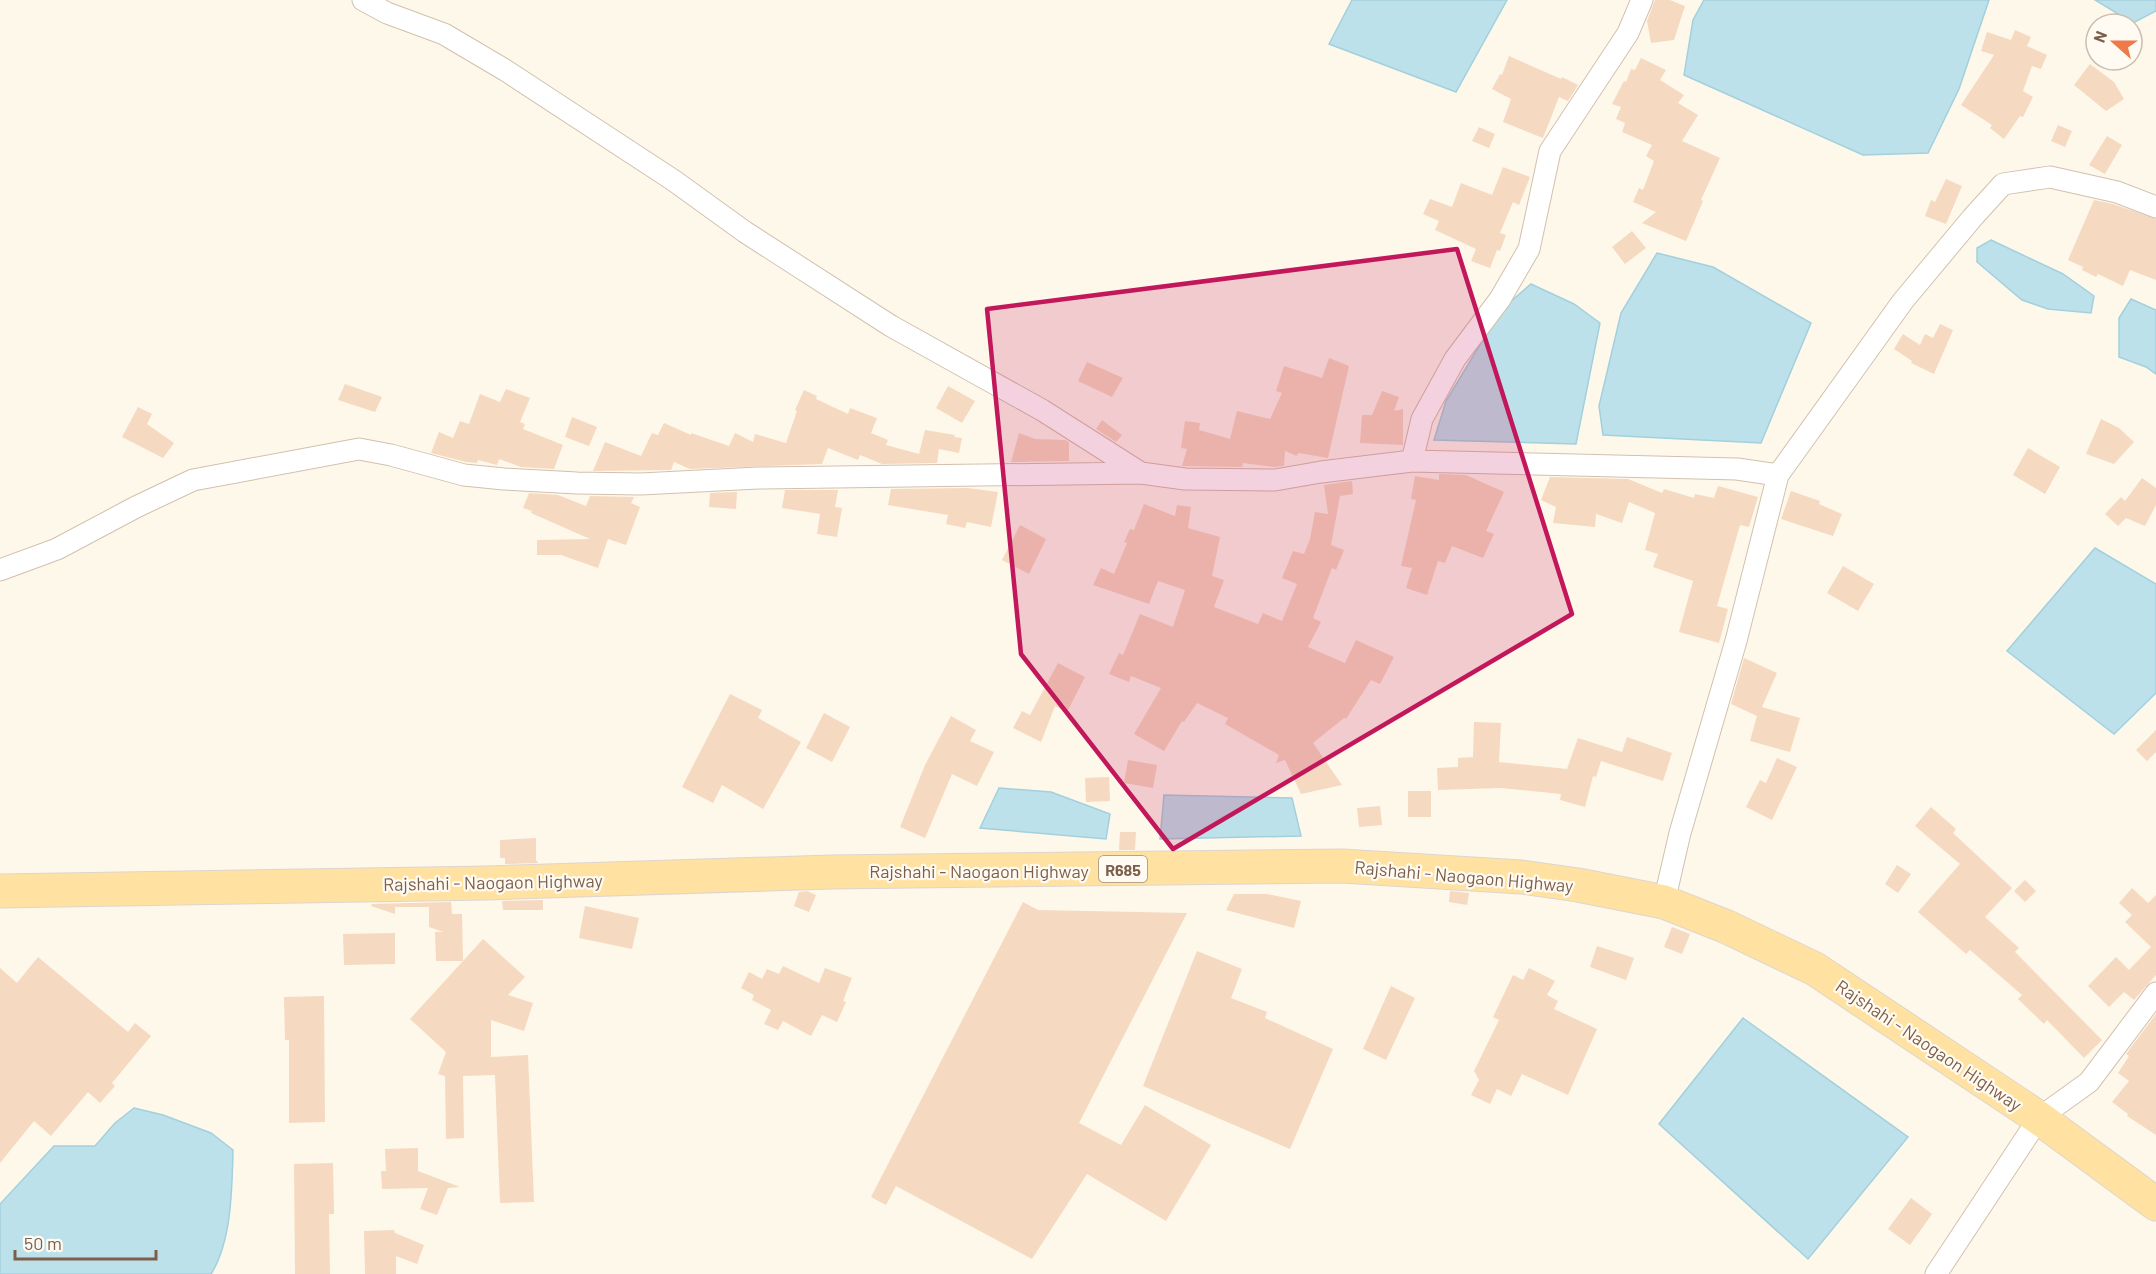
<svg xmlns="http://www.w3.org/2000/svg" width="2156" height="1274" viewBox="0 0 2156 1274" font-family="Barlow,sans-serif">
	<style>
		.water { fill: #bde1ea; stroke: #a2d0dd; stroke-width: 1.5 }
		.building { fill: #f5d9c0 }
		.lines { fill: none; stroke-linecap: round; stroke-linejoin: round }
		.minor-casing { stroke: #d2c0ae; stroke-width: 23 }
		.primary-casing { stroke: #ddd5d0; stroke-width: 35 }
		.minor { stroke: #fff; stroke-width: 21 }
		.primary { stroke: #ffe2a1; stroke-width: 33 }
		.marked { fill: #c2185b; fill-opacity: 0.2; stroke: #c2185b; stroke-width: 4.5; stroke-linejoin: round }
		.labels { text-anchor: middle; dominant-baseline: central; stroke-width: 4.5; stroke-linejoin: round; paint-order: stroke }
		.shield { fill: #fffbf3; stroke: #a38e7d; stroke-width: 1.5 }
		.shield-label { font-size: 16px; font-weight: bold; fill: #7c5f4b }
		.street-label { font-size: 18px; fill: #7c5f4b; stroke: #fffbf3 }
	</style>
	<rect width="100%" height="100%" fill="#fef8eb"/>
	<path class="water" d="M1352,0H1507L1456,92L1329,44Z
		M1704,0H1989L1959,89L1928,153L1863,155L1684,75L1693,20Z
		M2095,0H2156V11L2133,23Z
		M1991,240L2063,274L2094,296L2091,313L2048,309L2022,300L1977,262V248Z
		M1657,253L1713,267L1811,323L1761,443L1603,435L1599,406L1621,313Z
		M1531,284L1574,304L1600,323L1576,444L1434,440L1446,401L1501,310Z
		M2131,299L2156,310V374L2146,367L2119,357V318Z
		M2095,548L2156,584V693L2114,734L2007,651Z
		M999,788L1051,792L1110,814L1106,839L980,828Z
		M1164,795L1292,798L1301,836L1160,839Z
		M1743,1018L1908,1137L1808,1259L1659,1124Z
		M134,1108L163,1115L211,1133L233,1150C232,1187 232,1241 211,1274H0V1204L54,1146H95L115,1123Z"/>
	<path class="building" d="M1655,0H1670L1685,6L1674,40L1651,43L1647,21Z
		M2015,30L2031,37L2027,46L2047,55L2041,69L2032,66L2023,91L2033,97L2023,117L2020,116L2004,139L1990,128L1992,125L1961,105L1994,55L1981,51L1987,32L2011,40Z
		M1509,56L1561,79L1562,77L1578,85L1568,101L1559,97L1543,138L1503,122L1511,99L1492,89L1500,74L1502,75Z
		M1641,58L1666,70L1660,80L1684,95L1678,103L1698,115L1682,141L1720,158L1701,200L1703,201L1686,241L1642,223L1656,212L1633,202L1639,188L1643,190L1654,161L1646,156L1652,145L1622,132L1625,123L1616,119L1621,107L1612,104L1624,81L1626,82L1631,69L1635,70Z
		M2090,64L2114,82L2124,99L2106,111L2074,85Z
		M2058,125L2072,131L2065,147L2051,141Z
		M1479,127L1495,134L1489,148L1472,141Z
		M2107,136L2122,145L2105,174L2089,165Z
		M1503,167L1530,177L1519,205L1513,202L1500,233L1506,235L1500,251L1497,250L1490,268L1471,261L1476,249L1435,230L1439,221L1423,214L1430,199L1452,207L1461,183L1492,195Z
		M1946,179L1962,186L1946,224L1925,216L1931,200L1935,202Z
		M2094,200L2113,204L2156,219V280L2130,270L2123,286L2098,274L2096,277L2082,270L2083,267L2068,260Z
		M1632,231L1646,248L1625,264L1612,247Z
		M1940,324L1953,330L1934,374L1911,363L1912,361L1894,349L1903,334L1920,345L1925,334L1933,338Z
		M1329,358L1349,366L1328,458L1298,453L1297,456L1285,451L1284,466L1274,467L1243,463L1242,467L1182,466L1187,449L1181,448L1185,421L1200,423L1199,430L1230,439L1237,411L1270,419L1282,393L1276,391L1284,366L1322,378Z
		M1087,362L1123,378L1112,397L1078,381Z
		M345,384L382,397L375,412L338,400Z
		M948,386L975,401L962,423L936,408Z
		M506,389L530,398L520,422L525,424L523,429L563,445L554,469L521,467L499,459L497,465L478,460L477,463L466,462L431,453L439,432L453,438L460,421L469,424L480,394L500,402Z
		M804,390L817,396L816,399L848,414L850,408L877,418L871,433L888,440L886,445L919,454L925,430L955,435L954,437L962,438L959,453L939,449L937,463L882,464L860,455L858,460L828,448L822,464L690,469L674,462L671,470L593,471L605,442L641,456L652,433L658,435L664,423L691,435V433L729,446L735,433L753,442L755,434L786,443L797,411L795,410Z
		M1382,391L1399,397L1394,411L1403,409V445L1360,443L1362,415H1372Z
		M138,407L152,414L147,424L174,443L163,458L122,437Z
		M572,417L597,427L589,446L565,437Z
		M2101,419L2119,428L2134,442L2114,464L2086,454Z
		M1102,420L1122,435L1116,442L1096,429Z
		M1019,433L1035,439L1065,440L1069,442V461L1011,462Z
		M2028,448L2060,467L2045,494L2013,475Z
		M1439,474L1466,475L1504,492L1486,531L1494,534L1483,558L1452,546L1445,563L1438,561L1427,595L1406,588L1412,568L1401,566L1416,500L1411,499L1415,476L1439,480Z
		M1550,477L1628,479L1662,493L1664,489L1694,498L1695,494L1714,498L1718,486L1758,497L1749,527L1740,525L1717,606L1728,609L1719,643L1679,632L1693,581L1653,567L1658,554L1645,550L1655,513L1629,502L1622,523L1596,514L1595,527L1553,523L1556,507L1541,500Z
		M2142,478L2156,488V505L2145,526L2126,518L2118,526L2105,514L2121,497L2125,501Z
		M1352,481L1353,494L1340,496L1331,545L1344,550L1336,570L1332,568L1313,618L1321,622L1308,647L1345,663L1356,640L1394,657L1380,684L1371,680L1346,719L1344,718L1313,743L1342,785L1301,794L1285,760L1276,763L1279,755L1225,724L1228,718L1197,703L1184,722L1182,721L1164,751L1134,734L1161,688L1131,676L1129,682L1109,674L1119,653L1123,655L1140,614L1173,627L1185,590L1158,581L1149,604L1093,585L1101,568L1114,574L1127,543L1124,542L1130,529L1134,530L1144,504L1175,516L1177,505L1191,507L1188,528L1220,537L1212,576L1224,580L1214,607L1258,624L1263,613L1282,621L1297,584L1282,578L1293,551L1304,554L1310,539L1315,512L1328,514L1324,485Z
		M968,488L998,492L991,527L967,522L965,528L946,524L948,515L888,505L891,489Z
		M785,490H838L835,507L842,508L837,537L817,534L820,514L782,508Z
		M1791,491L1820,501L1819,504L1842,514L1833,536L1781,519Z
		M737,492L736,509L709,507L710,493Z
		M529,493L558,495L586,506L590,496L634,497L631,503L640,507L626,545L608,539L598,568L561,555H537V540L590,539L531,513L532,511L523,508Z
		M1020,525L1046,539L1029,574L1002,560Z
		M1843,566L1874,584L1858,611L1827,593Z
		M1744,658L1777,673L1762,707L1800,718L1790,752L1750,741L1757,716L1731,704Z
		M1058,663L1085,677L1067,712L1055,706L1041,742L1013,728L1022,711L1030,715Z
		M730,694L762,710L758,718L801,742L763,809L722,785L713,803L682,787Z
		M824,713L850,727L832,762L806,748Z
		M951,716L976,730L970,741L994,752L977,786L952,774L925,838L900,827L925,765Z
		M1474,722L1501,723L1499,762L1567,769L1578,738L1622,752L1627,737L1672,753L1663,781L1601,761L1596,777L1593,776L1585,807L1560,800L1561,794L1501,788L1438,790L1437,768L1458,767V758L1473,757Z
		M2156,730V752L2147,761L2136,750Z
		M1777,758L1797,767L1772,820L1746,807L1760,780L1766,783Z
		M1128,760L1157,765L1153,788L1124,783Z
		M1109,777L1110,801L1086,802L1085,778Z
		M1408,791H1431V817H1408Z
		M1380,806L1382,825L1359,827L1357,808Z
		M1931,807L1956,829L1953,833L2012,888L1985,917L2019,948L2015,952L2102,1040L2084,1058L2047,1020L2044,1024L2018,999L2022,995L1970,950L1966,954L1918,912L1960,864L1915,826Z
		M1120,832H1136L1135,850H1119Z
		M536,838V860L538,863L505,864V858H500V840Z
		M1897,865L1911,874L1898,893L1885,884Z
		M2025,880L2036,891L2025,902L2014,891Z
		M2132,888L2148,903L2156,895V975L2134,1000L2124,992L2109,1007L2088,986L2116,957L2129,970L2151,947L2125,922L2132,915L2119,903Z
		M807,891L816,895L809,912L794,906L799,892Z
		M1450,891L1469,893L1467,905L1449,902Z
		M1234,894H1267L1301,901L1294,928L1226,910Z
		M543,900V910H503L502,901Z
		M451,902L452,914H462L463,961L483,939L525,977L508,995L533,1003L524,1031L491,1020V1057L528,1055L534,1202L500,1203L495,1075L463,1076L464,1138L446,1139L445,1076L438,1074L446,1052L410,1019L463,961H436L435,932H443L429,927V907H395V914L371,906L372,904Z
		M1023,902L1038,910L1187,913L1079,1123L1121,1145L1145,1105L1211,1145L1166,1221L1087,1174L1032,1259L896,1186L886,1205L871,1197Z
		M585,906L639,918L632,949L579,938Z
		M1672,927L1690,934L1682,954L1664,947Z
		M395,933V964L344,965L343,934Z
		M1597,946L1634,958L1626,980L1590,967Z
		M1197,951L1242,969L1231,998L1267,1012L1265,1018L1333,1049L1290,1149L1143,1086Z
		M38,957L128,1032L135,1023L151,1036L112,1083L115,1086L100,1103L88,1092L51,1136L34,1121L0,1163V968L17,983Z
		M783,966L819,983L825,968L852,978L843,1001L846,1002L837,1022L822,1015L811,1036L783,1021L778,1030L764,1024L771,1010L752,1000L754,995L741,988L749,972L762,979L767,969L779,974Z
		M1529,968L1555,981L1547,995L1558,1001L1554,1009L1597,1029L1568,1095L1522,1074L1511,1096L1497,1089L1490,1104L1471,1095L1479,1080L1474,1071L1499,1020L1493,1017L1513,975L1523,980Z
		M1391,986L1415,998L1386,1060L1363,1049Z
		M324,996L325,1122L289,1123V1040H285L284,997Z
		M2156,1014V1135L2127,1116L2128,1114L2112,1102L2129,1081L2118,1073L2129,1056L2126,1054Z
		M418,1148V1171L460,1187L448,1188L437,1215L420,1209L428,1188L382,1189L381,1171H386L385,1149Z
		M333,1163L334,1214H329L330,1274H295L294,1164Z
		M1911,1198L1932,1214L1910,1245L1888,1229Z
		M394,1230L395,1233L424,1245L417,1264L396,1256V1274H365L364,1231Z"/>
	<g class="lines">
		<g class="minor-casing">
			<path id="minor" d="M363,0L387,13L444,34L505,70L673,180L745,232L891,326L1042,410L1141,473
				M1412,461L1422,419L1455,359L1500,299L1529,249L1550,151L1628,33L1642,0
				M0,570L57,549L136,507L193,480L359,449L391,455L464,475L504,479L577,483L641,484L758,478L1141,473L1185,479L1275,480L1321,472L1412,461L1737,469L1778,475
				M1664,902L1680,833L1736,641L1778,475L1903,301L1973,217L2003,184L2050,177L2117,192L2156,207
				M1936,1274L2039,1118L2089,1082L2156,993"/>
		</g>
		<g class="primary-casing">
			<path id="primary" d="M0,891L487,883L830,872L1342,866L1521,877L1578,885L1664,902L1727,927L1815,969L2039,1118L2156,1204"/>
		</g>
		<use href="#minor" class="minor"/>
		<use href="#primary" class="primary"/>
	</g>
	<path class="marked" d="M1457,249L1572,614L1173,849L1021,654L987,309Z"/>
	<g class="labels">
		<rect class="shield" x="1099" y="856" width="48" height="26" rx="4.5"/>
		<g class="shield-label">
			<text x="1123" y="869">R685</text>
		</g>
		<g class="street-label">
			<text x="979" y="871">Rajshahi - Naogaon Highway</text>
			<text transform="translate(1464 876) rotate(5)">Rajshahi - Naogaon Highway</text>
			<text transform="translate(493 882) rotate(-1)">Rajshahi - Naogaon Highway</text>
			<text transform="translate(1929 1045) rotate(34)">Rajshahi - Naogaon Highway</text>
		</g>
	</g>
	<g transform="translate(2114 42) rotate(291)"><circle r="28" fill="#fffbf3" stroke="#cbbdb0" stroke-width="1.5"/>
	<path d="M0-4.5L10 22L0 15L-10 22Z" fill="#ee7949"/>
	<text y="-9" font-size="16" font-weight="bold" text-anchor="middle" fill="#7c5f4b">N</text>
	</g>
	<path d="M15 1250v9h141v-9" fill="none" stroke="#7c5f4b" stroke-width="3"/>
	<text x="24" y="1250" font-size="18" fill="#7c5f4b" stroke="#fffbf3" stroke-width="4.5" paint-order="stroke">50 m</text>
</svg>
